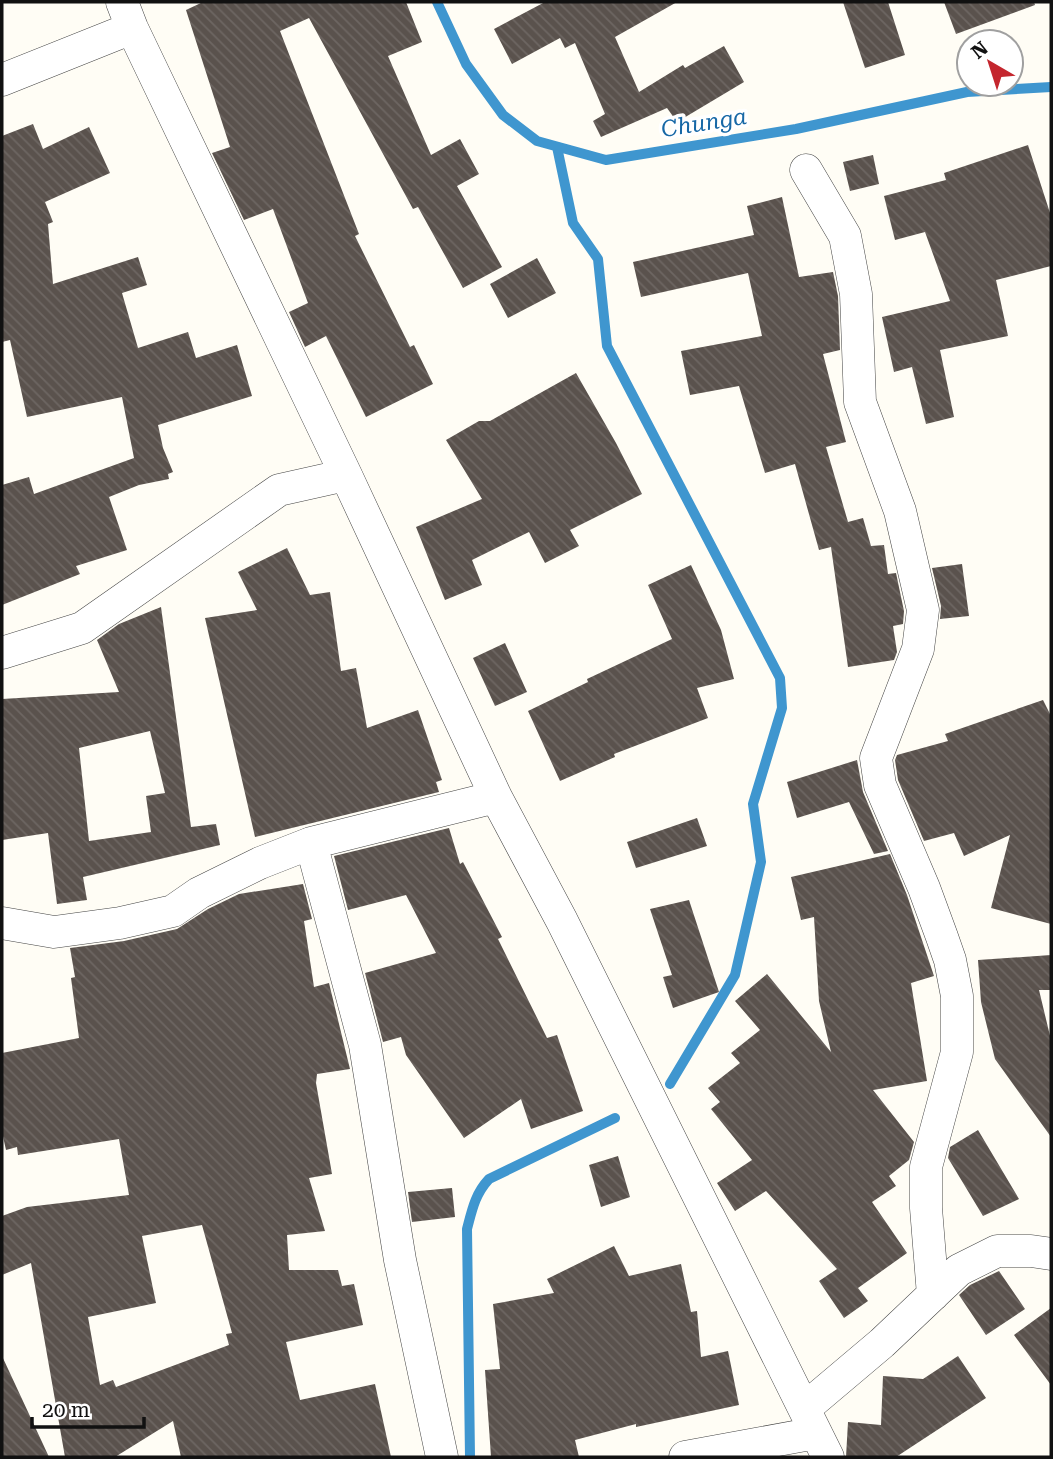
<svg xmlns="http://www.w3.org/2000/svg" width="1053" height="1459" viewBox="0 0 1053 1459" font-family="'Roboto Serif',serif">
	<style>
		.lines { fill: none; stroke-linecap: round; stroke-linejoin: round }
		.stream { stroke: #3f96cf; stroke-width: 10 }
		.building { fill: url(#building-back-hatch); fill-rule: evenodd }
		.street-casing { stroke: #444; stroke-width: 33 }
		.street { stroke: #fff; stroke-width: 32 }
		.labels { text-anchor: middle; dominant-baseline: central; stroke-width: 7; stroke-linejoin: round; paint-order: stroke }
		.water-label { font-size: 23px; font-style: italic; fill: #1768a6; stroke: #fff }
	</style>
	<defs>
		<pattern id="building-back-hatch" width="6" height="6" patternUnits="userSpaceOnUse" patternTransform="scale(1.75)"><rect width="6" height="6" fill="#5a524d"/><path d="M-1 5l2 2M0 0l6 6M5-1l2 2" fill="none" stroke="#6d6662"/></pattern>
	</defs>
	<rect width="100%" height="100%" fill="#fffdf5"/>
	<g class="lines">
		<path class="stream" d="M437,2L466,64L503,115L537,141L606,160L796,129L967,92L1051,87
			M557,147L573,223L598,259L607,346L780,678L782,708L753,804L761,862L735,975L670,1084
			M470,1457L467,1229C472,1210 475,1194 489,1179L615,1118"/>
	</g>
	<path class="building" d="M203,2H406L422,42L388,56L431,155L460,139L479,174L457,186L502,267L463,288L418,207L413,209L309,18L280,31L359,234L355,236L410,347L414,345L433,384L366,417L326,336L305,347L289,312L308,303L273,209L244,220L212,153L230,147L186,10Z
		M545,2H677L615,37L639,92L683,65L685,68L724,46L744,82L677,122L667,108L601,137L593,121L605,114L575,43L565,48L560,38L512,64L494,29Z
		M843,2H888L905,55L865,68Z
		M944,2H1034L1035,5L956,34Z
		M33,124L43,149L89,127L110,173L45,202L53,222L48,224L53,284L138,257L147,285L122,293L138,348L188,332L196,358L237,345L252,396L158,425L163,448L173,472L168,474L169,479L139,485L109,497L127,550L76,566L80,574L2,605V485L29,477L34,494L134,458L122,397L27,417L10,340L2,342V136Z
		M1028,145L1051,216V266L996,280L1008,336L940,350L954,417L926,424L912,367L894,372L882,317L950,301L925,232L895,240L884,196L946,180L944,173Z
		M873,155L879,184L850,191L843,162Z
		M782,197L799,277L833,272L838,296L840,350L823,354L846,442L826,447L848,522L863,518L871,546L884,545L888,574L896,573L904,611L903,624L893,626L897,652L894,660L848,667L831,547L819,550L795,464L765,473L739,386L690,395L681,351L762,336L748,273L641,297L633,262L754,235L747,206Z
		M537,258L556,293L508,318L490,284Z
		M576,373L616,443L642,494L570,530L579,546L545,563L529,532L472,560L482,585L445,600L416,527L482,499L446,440L479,421H490Z
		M287,548L310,595L330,592L341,671L356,668L367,728L418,710L442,780L436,782L439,792L255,837L205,618L257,610L238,572Z
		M962,564L969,616L940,619L941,606L932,568Z
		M691,565L721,630L734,679L697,688L708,718L614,754L615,757L560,781L528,711L588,682L587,679L672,639L648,585Z
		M161,607L191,827L216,824L220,845L83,877L87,900L57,904L48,833L2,840V699L119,692L97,640L119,624ZM150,731L165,793L146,796L151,832L89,841L79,748Z
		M505,643L527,692L495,706L473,658Z
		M1043,700L1051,716V924L991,908L1010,835L964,856L954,833L924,841L898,780L895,760L897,755L948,741L945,734Z
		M857,760L863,792L888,851L874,854L849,802L797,818L787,782Z
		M697,818L707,846L636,868L627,842Z
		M449,828L460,864L463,862L502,937L498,939L547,1038L557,1035L583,1111L531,1129L521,1099L464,1138L406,1055L401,1037L383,1042L365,973L436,953L406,895L348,910L334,856Z
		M890,854L907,895L934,976L911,983L927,1081L873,1090L914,1142L909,1160L889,1176L896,1186L872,1202L907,1253L858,1288L868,1301L844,1318L819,1281L837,1269L766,1191L735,1211L717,1183L752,1160L711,1109L720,1102L708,1088L740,1063L731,1053L760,1030L735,1001L767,974L831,1052L819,1001L814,917L801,920L791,877Z
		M303,884L312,919L304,921L314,987L329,983L350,1069L317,1074L316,1083L332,1174L309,1178L325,1231L287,1235L289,1270H338L342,1286L354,1284L363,1325L286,1342L300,1400L375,1384L391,1457H181L173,1421L115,1457H65L31,1263L2,1275V1216L27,1207L129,1195L119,1139L18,1155L17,1147L6,1150L2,1132V1053L79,1038L71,978L75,977L70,948L124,941L177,929L208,909L239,894ZM202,1225L232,1333L226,1334L229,1345L116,1387L113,1380L100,1385L88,1317L156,1303L142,1236Z
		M689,900L719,992L673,1008L663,977L672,975L650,909Z
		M1051,955V990H1039L1051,1040V1137L995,1059L981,1002L978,960Z
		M978,1130L1019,1199L983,1216L948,1158L950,1147Z
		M618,1156L630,1197L601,1207L589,1165Z
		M452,1188L455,1217L412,1222L408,1192Z
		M614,1246L629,1276L681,1264L691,1312L697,1311L701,1357L728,1351L739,1405L636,1427V1424L575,1440L579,1457H491L485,1370L500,1369L493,1304L554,1293L547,1279Z
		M999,1271L1025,1309L986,1335L959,1295L970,1285Z
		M1051,1308V1385L1014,1335Z
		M2,1356L49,1457H2Z
		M958,1356L986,1398L896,1457H846L848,1422L881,1425L883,1376L923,1379Z"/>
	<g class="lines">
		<g class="street-casing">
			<path id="street" d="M122,2L132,28L346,475L496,797L562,921L828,1457
				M2,80L132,28
				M806,170L845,236L856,294L860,402L900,511L923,610L918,649L876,758L880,785L924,888L942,937L950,960L957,996V1052L926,1167V1208L933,1295
				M2,653L82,628L279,490L346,475
				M311,843L365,1045L400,1260L442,1457
				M2,923L54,932L120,923L173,911L199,893L260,863L311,843L496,797
				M805,1408L882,1343L959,1270L997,1251H1031L1051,1254
				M685,1457L816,1433"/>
		</g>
		<use href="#street" class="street"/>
	</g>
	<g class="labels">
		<g class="water-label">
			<text transform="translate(704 123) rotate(-9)">Chunga</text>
		</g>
	</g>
	<rect width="1053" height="1459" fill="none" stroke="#111111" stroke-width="7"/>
	<g transform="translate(990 63) rotate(321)"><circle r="33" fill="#ffffff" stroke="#a0a0a0" stroke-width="2"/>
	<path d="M0-5L12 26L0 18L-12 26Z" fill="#c4262e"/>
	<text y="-10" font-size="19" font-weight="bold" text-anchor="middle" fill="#111111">N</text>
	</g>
	<path d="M32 1417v10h112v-10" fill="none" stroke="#111111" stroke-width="3.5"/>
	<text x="42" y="1417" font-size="21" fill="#111111" stroke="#ffffff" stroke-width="5" paint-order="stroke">20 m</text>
</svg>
